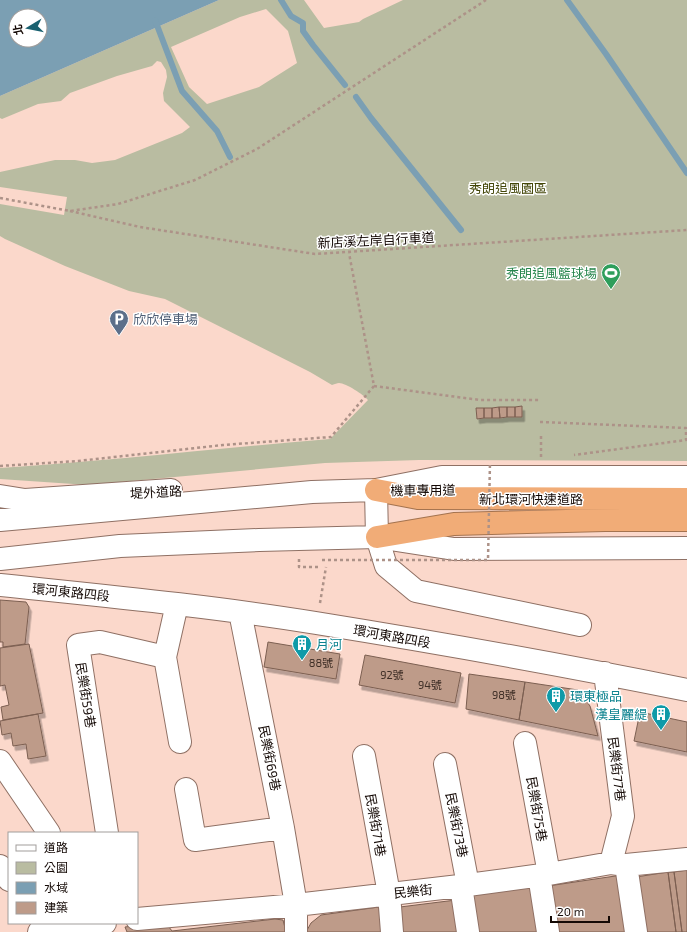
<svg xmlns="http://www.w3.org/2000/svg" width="687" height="932" viewBox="0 0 687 932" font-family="'Exo 2','Noto Sans TC',sans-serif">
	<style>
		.green { fill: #b9bca1; fill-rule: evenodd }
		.water { fill: #7b9fb3; fill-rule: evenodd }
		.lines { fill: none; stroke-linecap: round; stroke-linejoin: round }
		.stream { stroke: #7b9fb3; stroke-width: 6 }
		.building { fill: #be9b89; stroke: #7c5f51; filter: url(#shadow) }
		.minor-casing { stroke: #8f7064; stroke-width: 24 }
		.highway-casing { stroke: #a4734f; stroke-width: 24 }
		.path { stroke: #ad9288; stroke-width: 2.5; stroke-dasharray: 3 3; stroke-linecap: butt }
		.minor { stroke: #fff; stroke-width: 22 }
		.highway { stroke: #f1ac77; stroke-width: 22 }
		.path-bridge { stroke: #ad9288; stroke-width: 2.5; stroke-dasharray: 3 3; stroke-linecap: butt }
		.labels { text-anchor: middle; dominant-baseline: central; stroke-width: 3; stroke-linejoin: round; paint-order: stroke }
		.number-label { font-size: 11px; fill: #3e2e26 }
		.park-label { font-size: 13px; fill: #424507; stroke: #fff }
		.street-label { font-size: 13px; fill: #140905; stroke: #fff }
		.leisure-label { font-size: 13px; fill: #27864d; stroke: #fff; text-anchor: end }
		.service-label { font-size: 13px; fill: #4e5e75; stroke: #fff; text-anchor: start }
		.culture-label { font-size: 13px; fill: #0d838f; stroke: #fff; text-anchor: start }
	</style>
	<defs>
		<filter id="shadow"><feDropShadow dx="2.5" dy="4.5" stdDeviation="0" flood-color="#0004"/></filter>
	</defs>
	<rect width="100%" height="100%" fill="#fbd8cb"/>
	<path class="green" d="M219,0H304L324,28L359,22L363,19L403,0H687V461L419,460L325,463L88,485L0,479V468C110,461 220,448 330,439L368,400C364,395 346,383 339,383C337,383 335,384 332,385L310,372L165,299L129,291L65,266L5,239L0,236V204L64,215L67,197L0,187V172L55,160H75L92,163L115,160L182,133L190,127L164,101L163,93L167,77L166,70L161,62L157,61L152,66L117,76L70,93L61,101L38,104L2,119L0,118V96ZM266,9L288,31L297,63L259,87L207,104L189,87L171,47L240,17Z"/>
	<path class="water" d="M0,0H219L0,96ZM16,16H40V40H16Z"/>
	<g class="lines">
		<path class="stream" d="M281,0L291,16L303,23V31L313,45L345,85
			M567,0L606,54L687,173
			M155,20L182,91L217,131L230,157
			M356,97L371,118L461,230"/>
	</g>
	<path class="building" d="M522,406V417H515V407Z
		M499,407L500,418H492V408Z
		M499,407H507V417L500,418Z
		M507,407H515V417H507Z
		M476,408H484V418L477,419Z
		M484,408H492V418H484Z
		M0,600L26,602L29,607L25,644L3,647V642H0Z
		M268,642L340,654L336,679L264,667Z
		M29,644L43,713L3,720L1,707L9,705L5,685L0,686V648Z
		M365,655L461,673L455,703L359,685Z
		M469,674L525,682L519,720L466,709Z
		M525,682L578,690L590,706L598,736L519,720Z
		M640,712L687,722V752L634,741Z
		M38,714L46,756L28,759L26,744L13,746L11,733L2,735L0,721Z
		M687,870V932H682L674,872Z
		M668,872L676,932H644L636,877Z
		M668,872H674L682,932H676Z
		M622,875L630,932H555L548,886Z
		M535,886L541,932H477L473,895Z
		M456,900L461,932H396L392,908Z
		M379,907L382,932H306L311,923L321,915Z
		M275,919L283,920L286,932H127L125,927L165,922L172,931Z"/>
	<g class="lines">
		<g class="minor-casing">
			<path id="minor" d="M376,490L377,537L386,566L416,591L580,625
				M0,496L25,500L171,490
				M0,520L312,492L376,490L442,477H687
				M0,559L120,546L259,540L377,537L454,549L687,548
				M0,585C105,596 211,606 316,623C440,643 564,665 687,690
				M177,604L165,657L180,742
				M240,612L283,828L296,905V932
				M605,673L623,816L611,863
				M525,743L549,874
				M364,756L389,894L392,932
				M0,761L49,833
				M445,764L468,885
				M186,789L195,840L283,828
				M107,833L78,645L100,642L165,657
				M626,865L636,932
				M0,866L9,880
				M539,875L548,932
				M461,886L468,932
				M137,919L296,905L468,885L549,874L611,863L626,865L687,859
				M39,932L105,923"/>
		</g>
		<g class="highway-casing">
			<path id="highway" d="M376,490L418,498L687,499
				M377,537L454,524L605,520H687"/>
		</g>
		<path class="path" d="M0,198L70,211L118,204L195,180L257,149L486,0
			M70,211L140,227L315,254L687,230
			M374,386L480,400H540
			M540,422L686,428V440L574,455
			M541,436V457
			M0,466L78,461L223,445L331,437L374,386L349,253
			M299,559V567H320
			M320,603L326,567"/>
		<use href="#minor" class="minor"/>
		<use href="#highway" class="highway"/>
		<path class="path-bridge" d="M322,560H488L490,462"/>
	</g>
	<defs>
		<g id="stadium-pin" transform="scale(1)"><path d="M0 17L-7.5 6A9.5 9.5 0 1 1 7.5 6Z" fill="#2e9e5b" stroke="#fff"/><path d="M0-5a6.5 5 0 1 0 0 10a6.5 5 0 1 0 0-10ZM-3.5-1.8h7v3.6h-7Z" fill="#fff"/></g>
		<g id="parking-pin" transform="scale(1)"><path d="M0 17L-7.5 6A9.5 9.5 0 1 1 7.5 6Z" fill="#5c6f8a" stroke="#fff"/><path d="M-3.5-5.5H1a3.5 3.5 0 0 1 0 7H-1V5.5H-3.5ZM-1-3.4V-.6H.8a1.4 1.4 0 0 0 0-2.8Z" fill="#fff"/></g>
		<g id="building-pin" transform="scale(1)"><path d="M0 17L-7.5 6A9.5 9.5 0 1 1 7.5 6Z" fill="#0f9aa8" stroke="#fff"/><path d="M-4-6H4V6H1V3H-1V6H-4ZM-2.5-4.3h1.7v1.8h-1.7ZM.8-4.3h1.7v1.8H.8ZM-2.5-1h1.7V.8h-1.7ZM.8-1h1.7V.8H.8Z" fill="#fff"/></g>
	</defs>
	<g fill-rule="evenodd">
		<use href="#stadium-pin" x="611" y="273"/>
		<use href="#parking-pin" x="119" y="319"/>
		<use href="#building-pin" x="302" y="644"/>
		<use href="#building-pin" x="556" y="696"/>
		<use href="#building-pin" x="661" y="714"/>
	</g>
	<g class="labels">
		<g class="number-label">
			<text x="321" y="662">88號</text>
			<text x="392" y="674">92號</text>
			<text x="430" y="684">94號</text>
			<text x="504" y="694">98號</text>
		</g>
		<g class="park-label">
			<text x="508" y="188">秀朗追風園區</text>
		</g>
		<g class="street-label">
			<text transform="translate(376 240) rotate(-3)">新店溪左岸自行車道</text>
			<text transform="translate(423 490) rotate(-1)">機車專用道</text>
			<text transform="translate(156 492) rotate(-3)">堤外道路</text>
			<text x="531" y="499">新北環河快速道路</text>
			<text transform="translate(71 592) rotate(6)">環河東路四段</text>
			<text transform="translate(392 636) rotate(10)">環河東路四段</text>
			<text transform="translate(86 695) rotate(81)">民樂街59巷</text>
			<text transform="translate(270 758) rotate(79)">民樂街69巷</text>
			<text transform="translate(617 769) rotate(83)">民樂街77巷</text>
			<text transform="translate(537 809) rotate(80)">民樂街75巷</text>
			<text transform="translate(376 825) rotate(80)">民樂街71巷</text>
			<text transform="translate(457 825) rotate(79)">民樂街73巷</text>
			<text transform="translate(413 891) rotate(-6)">民樂街</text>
		</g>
		<g class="leisure-label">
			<text x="597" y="273">秀朗追風籃球場</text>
		</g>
		<g class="service-label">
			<text x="133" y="319">欣欣停車場</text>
		</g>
		<g class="culture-label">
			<text x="316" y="644">月河</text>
			<text x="570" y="696">環東極品</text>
			<text x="647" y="714" text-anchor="end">漢皇麗緹</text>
		</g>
	</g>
	<rect x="8" y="832" width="130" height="92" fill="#ffffff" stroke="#a19d9b"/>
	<rect x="16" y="845" width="20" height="6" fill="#ffffff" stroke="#a19d9b"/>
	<text x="44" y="852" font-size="12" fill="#140905">道路</text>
	<rect x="16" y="862" width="20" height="12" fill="#b9bca1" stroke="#a19d9b"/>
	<text x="44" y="872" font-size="12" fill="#140905">公園</text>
	<rect x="16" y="882" width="20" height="12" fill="#7b9fb3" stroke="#a19d9b"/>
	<text x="44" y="892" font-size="12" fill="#140905">水域</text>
	<rect x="16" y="902" width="20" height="12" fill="#be9b89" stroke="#a19d9b"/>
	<text x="44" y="912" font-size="12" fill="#140905">建築</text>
	<g transform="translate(28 28) rotate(260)"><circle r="19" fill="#ffffff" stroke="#a19d9b"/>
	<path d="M0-3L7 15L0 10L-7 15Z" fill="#196170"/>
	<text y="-6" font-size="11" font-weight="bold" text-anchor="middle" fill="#140905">北</text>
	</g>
	<path d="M551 916v6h58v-6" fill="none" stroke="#140905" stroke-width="2"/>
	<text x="557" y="916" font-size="12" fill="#140905" stroke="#ffffff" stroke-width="3" paint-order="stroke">20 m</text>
</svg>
